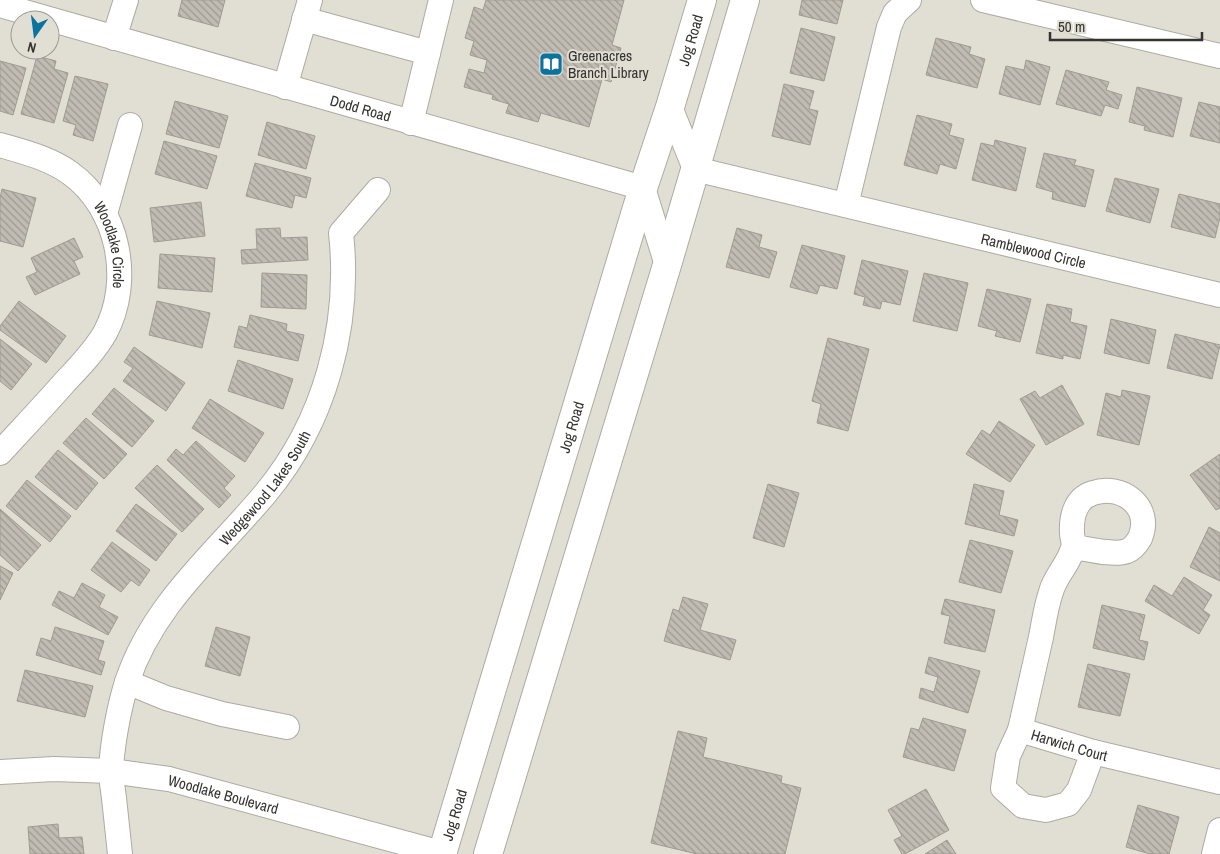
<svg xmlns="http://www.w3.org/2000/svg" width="1220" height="854" viewBox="0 0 1220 854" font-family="'Archivo Narrow',sans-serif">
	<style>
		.building { fill: url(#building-back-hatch); stroke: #9e9b92 }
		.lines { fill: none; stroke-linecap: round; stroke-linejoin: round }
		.minor-casing { stroke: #aeaba1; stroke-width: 26 }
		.major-casing { stroke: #aeaba1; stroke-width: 30 }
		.minor { stroke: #fff; stroke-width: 24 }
		.major { stroke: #fff; stroke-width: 28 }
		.labels { text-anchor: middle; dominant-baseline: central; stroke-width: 4; stroke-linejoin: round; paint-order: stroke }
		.street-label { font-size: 15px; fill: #34332f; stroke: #e1ded4 }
		.poi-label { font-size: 15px; fill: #34332f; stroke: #e1ded4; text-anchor: start }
	</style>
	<defs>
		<pattern id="building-back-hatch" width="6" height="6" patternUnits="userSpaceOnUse" patternTransform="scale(1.25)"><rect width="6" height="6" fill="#c0bcb3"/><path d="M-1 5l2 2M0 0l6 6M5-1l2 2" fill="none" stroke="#9d9992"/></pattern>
	</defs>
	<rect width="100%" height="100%" fill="#e1ded4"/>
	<path class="building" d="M182,0H225L218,27L178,16Z
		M486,0H624L612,45L621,48L611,82L602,79L589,127L541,113L538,122L506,113L509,104L492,99L493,95L464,87L469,69L484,73L487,60L470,55L474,41L465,38L474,7L483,10Z
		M802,0H843L837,24L799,15Z
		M801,28L835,37L824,81L790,73Z
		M936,38L971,47L969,54L985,59L977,88L926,75Z
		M37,56L56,61L54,69L68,73L54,123L21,114Z
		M1026,60L1050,67L1040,105L999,94L1006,66L1024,70Z
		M0,61L26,68L13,115L0,111Z
		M1066,70L1109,82L1106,90L1122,95L1118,109L1105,105L1101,116L1056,104Z
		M75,76L108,84L93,141L73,135L76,125L63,121Z
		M784,84L814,91L809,109L818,111L810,145L772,136Z
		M1137,87L1182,98L1173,137L1144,130L1145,126L1129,122Z
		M175,101L228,116L219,148L166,134Z
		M1199,102L1220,107V143L1190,136Z
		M917,115L952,124L949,135L964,139L956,169L940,164L937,174L904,165Z
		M267,122L315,136L306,169L258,155Z
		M995,140L1026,148L1016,191L972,180L981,143L994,146Z
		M164,141L217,156L207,189L155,174Z
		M1044,153L1076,160L1074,165L1094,170L1085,207L1052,199L1053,192L1036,187Z
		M255,163L311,178L306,198L295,195L292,208L246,196Z
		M1115,178L1159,189L1150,223L1106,211Z
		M2,189L36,198L23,247L0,241V198Z
		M1179,194L1220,204V217L1215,238L1171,227Z
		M201,202L205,236L154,242L150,208Z
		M280,228L281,238L307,237L308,260L242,264L241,250L257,249L256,229Z
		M737,228L762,235L759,247L777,252L769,278L726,267Z
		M74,238L83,257L74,261L80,274L35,295L26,277L37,272L31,258Z
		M802,245L845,256L837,289L820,285L817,294L790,287Z
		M160,254L215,258L212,292L158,288Z
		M862,260L908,271L900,305L882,301L880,309L863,305L865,297L854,294Z
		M262,273L307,275L306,309L261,307Z
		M924,273L968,283L957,331L913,321Z
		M987,289L1031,299L1020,342L995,336L997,331L978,326Z
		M19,301L66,336L46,363L0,330V326Z
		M157,301L210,313L202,348L149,335Z
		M1047,304L1072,309L1070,322L1087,326L1080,359L1063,355V359L1036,353Z
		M250,315L287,324L286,331L304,335L298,361L234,347L239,326L247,328Z
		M1111,319L1156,330L1149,364L1104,353Z
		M1175,334L1220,345L1212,379L1167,368Z
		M828,338L869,349L848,431L817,423L821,404L812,401Z
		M0,339L32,364L11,390L0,381Z
		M134,347L185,383L166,411L123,381L133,368L124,362Z
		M238,360L293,379L283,409L228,391Z
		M1062,385L1084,424L1046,445L1020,399L1035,391L1040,398Z
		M114,388L154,421L132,447L92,414Z
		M1122,390L1150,396L1139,445L1097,435L1106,393L1121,397Z
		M210,399L264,433L245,462L192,428Z
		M86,418L127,454L104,479L63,443Z
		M999,421L1035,445L1010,482L966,454L982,430L990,435Z
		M196,441L235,476L224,488L231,495L219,508L167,460L176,449L183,455Z
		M58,450L98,483L76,510L35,477Z
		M1220,454V508L1216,510L1190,475Z
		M157,465L204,509L182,532L135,488Z
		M27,480L71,516L50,542L6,506Z
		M768,484L799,493L784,547L753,538Z
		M974,484L1004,491L999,515L1018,520L1014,536L965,524Z
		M136,504L177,534L156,561L116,531Z
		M0,509L41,545L18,571L0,555Z
		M1209,527L1220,533V581L1190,567Z
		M970,540L1013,551L1001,593L959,582Z
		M112,542L150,570L139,586L131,580L121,592L91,570Z
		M0,566L13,573L0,600Z
		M1184,577L1212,595L1203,610L1210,615L1199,634L1145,601L1154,585L1172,596Z
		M82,583L105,595L99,607L118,617L108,635L52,605L59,591L74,598Z
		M683,597L708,604L700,630L736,640L730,660L664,641L673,609L679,611Z
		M945,599L995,610L985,652L944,643L950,616L941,614Z
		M1102,605L1145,615L1139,640L1148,642L1144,660L1093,648Z
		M55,627L104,641L98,660L105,662L101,675L36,655L41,638L51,641Z
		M216,627L250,637L240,676L205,666Z
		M929,657L980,671L968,713L919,698L921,688L934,692L938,677L925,673Z
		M1088,664L1130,674L1120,716L1078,707Z
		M25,670L93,686L85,717L17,701Z
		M923,718L966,730L954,771L903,757L911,728L919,730Z
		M678,731L707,738L703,757L782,776L781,783L801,788L785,854H697L651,843Z
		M926,789L949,830L905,854H902L894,840L902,836L888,810Z
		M1138,805L1179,817L1169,854H1150L1126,847Z
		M58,824L59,838L82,837L84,854H30L28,827Z
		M947,840L956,854H925Z"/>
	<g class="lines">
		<g class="minor-casing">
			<g id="minor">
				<path d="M983,0L1220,56"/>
				<path id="s1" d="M0,5L643,188L667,265"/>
				<path d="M304,19L428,53"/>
				<path d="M114,38L126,0"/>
				<path d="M285,87L310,0"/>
				<path id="s2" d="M670,107L695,169L1220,295"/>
				<path d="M411,123L441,0"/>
				<path id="s3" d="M0,145C24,152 49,158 70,173C119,208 133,281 105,333C94,352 78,368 64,383C43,407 21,430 0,453"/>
				<path d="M846,205L889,27L895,13L909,0"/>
				<path d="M105,214L130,125"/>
				<path id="s4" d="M1074,547C1088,549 1114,556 1127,551C1133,549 1137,543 1140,538C1153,507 1122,483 1093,493C1076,498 1071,516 1072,533C1072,538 1075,544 1073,548C1069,564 1055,576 1051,592C1046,606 1044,622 1041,637C1034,668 1027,699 1020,730L1093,752L1220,782"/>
				<path d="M127,682L166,698L222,714L287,727"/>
				<path d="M1020,730L1008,756L1003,788L1023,806L1046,810L1068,804L1079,790L1093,752"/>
				<path id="s5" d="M0,772L54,769L111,771L169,779L445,854"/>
				<path id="s6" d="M120,854C118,835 116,816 114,798C113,789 111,780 111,771C112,745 119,707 127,682C153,604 213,556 265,494C325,422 351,326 341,233L378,190"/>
				<path d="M1214,854L1220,830"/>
			</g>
		</g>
		<g class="major-casing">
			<g id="major">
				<path id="s7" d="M442,854L643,188L670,107L702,0"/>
				<path d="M488,854L667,265L745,0"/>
			</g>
		</g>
		<use href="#minor" class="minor"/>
		<use href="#major" class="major"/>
	</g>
	<defs>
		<g id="library-square" transform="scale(1.25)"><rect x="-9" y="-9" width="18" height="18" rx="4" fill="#0a749f" stroke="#e1ded4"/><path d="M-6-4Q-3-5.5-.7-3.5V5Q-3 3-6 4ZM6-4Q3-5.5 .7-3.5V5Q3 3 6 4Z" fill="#fff"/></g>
	</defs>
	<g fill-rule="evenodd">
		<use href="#library-square" x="551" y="64"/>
	</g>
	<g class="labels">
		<g class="street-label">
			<text stroke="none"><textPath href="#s7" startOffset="851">Jog Road</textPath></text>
			<text stroke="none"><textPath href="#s1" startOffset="375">Dodd Road</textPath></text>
			<text stroke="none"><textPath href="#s3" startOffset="162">Woodlake Circle</textPath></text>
			<text stroke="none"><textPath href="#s2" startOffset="415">Ramblewood Circle</textPath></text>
			<text stroke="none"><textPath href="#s7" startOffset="446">Jog Road</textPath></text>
			<text stroke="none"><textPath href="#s6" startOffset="414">Wedgewood Lakes South</textPath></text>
			<text stroke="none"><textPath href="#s4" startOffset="462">Harwich Court</textPath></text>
			<text stroke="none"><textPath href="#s5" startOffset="226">Woodlake Boulevard</textPath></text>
			<text stroke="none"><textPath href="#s7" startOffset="41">Jog Road</textPath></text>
		</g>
		<g class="poi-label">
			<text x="568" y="55">Greenacres<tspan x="568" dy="17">Branch Library</tspan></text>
		</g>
	</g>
	<g transform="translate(35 35) rotate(194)"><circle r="24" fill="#e1ded4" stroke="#9c9a92"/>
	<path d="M0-4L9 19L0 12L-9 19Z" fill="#0a749f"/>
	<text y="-8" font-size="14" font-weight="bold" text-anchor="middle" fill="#34332f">N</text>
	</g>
	<path d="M1050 32v8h152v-8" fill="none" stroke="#34332f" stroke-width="2.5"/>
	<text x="1058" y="32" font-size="15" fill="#34332f" stroke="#e1ded4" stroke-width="4" paint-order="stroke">50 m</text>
</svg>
